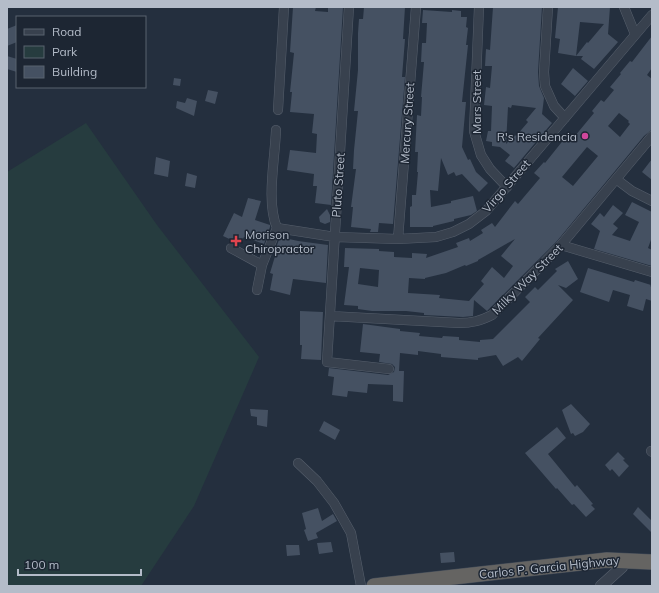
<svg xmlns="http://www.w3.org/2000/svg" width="659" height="593" viewBox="0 0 659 593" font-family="Mulish,sans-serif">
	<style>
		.green { fill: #263c3f }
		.building { fill: #455162; fill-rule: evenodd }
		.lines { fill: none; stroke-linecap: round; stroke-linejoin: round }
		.minor-casing { stroke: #565f6c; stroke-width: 10 }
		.tertiary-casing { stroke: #565f6c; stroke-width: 12 }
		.trunk-casing { stroke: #434c59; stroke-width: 16 }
		.minor { stroke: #38414e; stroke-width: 9 }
		.tertiary { stroke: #38414e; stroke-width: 11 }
		.trunk { stroke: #656462; stroke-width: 15 }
		.hotel-dot { fill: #d1479c; stroke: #1d2633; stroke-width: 1.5 }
		.health-dot { fill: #e0444e; stroke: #1d2633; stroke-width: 1.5 }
		.labels { text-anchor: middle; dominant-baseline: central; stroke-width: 3; stroke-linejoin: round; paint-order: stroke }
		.street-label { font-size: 12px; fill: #b4bcc9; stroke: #1d2633 }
		.poi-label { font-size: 12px; fill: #b4bcc9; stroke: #1d2633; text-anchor: end }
	</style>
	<rect width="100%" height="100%" fill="#242f3e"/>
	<path class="green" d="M86,123L157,225L259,357L194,506L141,586H7V172Z"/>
	<path class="building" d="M293,7H316L315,11L328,12V7H343L331,205L315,203L317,186H313L314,174L287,170L290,150L316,153L317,134L312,133L314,114L290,112L292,92H290L294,53L290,52Z
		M364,7H405L403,39H405L402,77H405L393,224L379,223L378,232H370L371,229L351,227L353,207H351L356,169H353L354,150L358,111H354L358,70V33L359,19H363Z
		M493,7H542L538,72L539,86L544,98L542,114L552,123L514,168L505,161L510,155L500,147L492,146V142L486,141L488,131H491L492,106L484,105L486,87L490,88L492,66H485L486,49L490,50ZM512,105L536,108L526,120L528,122L516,136L515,135L506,144L508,107L511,108Z
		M558,7H610L608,34L618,42L594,69L581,59L583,56H576L587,42L588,43L604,24L580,22L576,56L558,53L560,39L555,38Z
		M423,10L452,12V10L461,11V17H467L466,27L468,28L466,45H468L462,102H466L462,147L468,160L470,159L476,172L488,183L479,192L462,174L456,176L454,172L448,175L441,158L438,191L430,190L431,207L451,203V201L473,196L477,211L471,215L454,219V221L433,226V227H410V207L412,206V195H416L418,172H417L418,152H415L417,115L421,116L422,97H421L424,62H421L422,43H426L427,23H422Z
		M17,25V42L7,46V29Z
		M652,36V68L647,75L652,79V130L650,131L644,136L557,241L487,311L474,300L473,316L463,317L424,315V313L406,311H372L358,309V306L344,305L349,267H344L345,248L379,249V251L394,252V257L412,258V253L427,254L426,258L458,247L456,243L469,238L470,241L483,233L481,230L492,223L495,227L515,201L518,204L540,178L534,173L544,162L545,163L565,138L570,142L594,113L592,111L601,100L604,102L614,90L610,87L621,74L620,73L630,61L632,62ZM619,113L629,121L628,122L630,124L620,137L608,126ZM587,147L598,156L573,186L562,177ZM515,239L501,256L513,266L504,278L492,267L481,281L484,284L469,301L439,298L440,295L408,293L409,278L425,279V278L446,273L465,265L466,266L478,261V260ZM360,268L379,270L378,287L358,284Z
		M7,56L17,59V72L7,69Z
		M573,68L588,81L575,96L561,84Z
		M174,78L181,79L180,86L173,85Z
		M208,90L218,92L215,104L205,101Z
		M187,98L197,101L194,116L176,108L177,101L185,103Z
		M156,157L170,161L168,177L154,174Z
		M652,159V180L642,172Z
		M187,173L197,176L195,188L185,186Z
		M248,198L261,201L255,220L270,225V227L264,244L244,237L240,244L223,236L234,213L242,217Z
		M632,202L652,212V237L648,248L652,250V266L594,249L600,231L591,224L600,213L604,217L613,205L623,213L613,224L618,228L612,235L630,241L639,222L625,215Z
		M327,209L330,215V222L325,224L320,222L319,217Z
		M280,237L298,241L328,245L326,283L293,279L290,295L270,290L273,274L270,273L276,253V248Z
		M568,261L578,279L566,288L558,285L573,300L538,338L540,339L522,361L518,357L503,366L496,355L478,358V360L441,357V354L418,351V355L400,353L399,371H404L403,402L393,401V385L368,384L367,393L348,391L347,397L332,395L334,377L328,376L329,368L388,375L394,372L395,367L392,364L379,362L380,354L360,352L363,324L400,329V331L420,333L419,336L442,338L443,336L459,337V340L480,342V340L493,339L530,302L525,297L535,287L538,290L557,271L555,269Z
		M588,268L634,282L635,280L651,285L650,286L652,287V301L646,299L643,311L627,306L630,295L613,290L609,302L580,292Z
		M300,311L323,312L321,360L301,359L302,345H300Z
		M571,404L590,424L583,432L575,436L573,433L571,434L562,410Z
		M250,409L268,410L267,427L257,425V417L251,416Z
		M324,421L340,430L335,440L319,431Z
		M557,427L566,438L548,454L575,487L577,485L593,504L591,505L595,509L586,517L574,504L572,505L557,488L556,489L525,453Z
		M618,452L625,459L623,460L629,466L619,477L612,469L610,471L605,465Z
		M638,507L652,521V533L633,514Z
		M318,508L322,521L333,514L337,521L316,533L318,538L308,541L304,530L306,529L302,513Z
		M331,542L333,552L319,554L317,543Z
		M286,545H299L300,555L287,556Z
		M454,552L455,562L441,563L440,553Z"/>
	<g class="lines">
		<g class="minor-casing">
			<path id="minor" d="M349,7L327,362L389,369
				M479,7L474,131L481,155L490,169L507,187
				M548,7L544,72L545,86L554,106L565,118
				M624,7L635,34
				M278,110L284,7
				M276,130C275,159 266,202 277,228
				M616,179L632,191L652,201
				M277,228L335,237L398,239L436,237L453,232L469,224L486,211L652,15
				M398,239L416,7
				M561,245L652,272
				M231,248L262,265
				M257,290L262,265L277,228
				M330,316L459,323C472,323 480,321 492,315L561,245L652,136
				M651,451L652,452
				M298,463L317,481L334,503L351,533L361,586"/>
		</g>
		<g class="tertiary-casing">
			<path id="tertiary" d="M601,586L622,567"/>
		</g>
		<g class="trunk-casing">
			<path id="trunk" d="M374,586L607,560L652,562"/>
		</g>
		<use href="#minor" class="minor"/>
		<use href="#tertiary" class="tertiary"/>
		<use href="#trunk" class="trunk"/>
	</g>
	<circle class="hotel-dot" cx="585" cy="136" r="4"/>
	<path class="health-dot" d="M234 235h4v4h4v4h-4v4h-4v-4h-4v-4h4z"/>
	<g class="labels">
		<g class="street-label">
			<text transform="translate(476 102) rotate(-90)">Mars Street</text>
			<text transform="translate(407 123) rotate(-86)">Mercury Street</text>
			<text transform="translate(338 185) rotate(-86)">Pluto Street</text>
			<text transform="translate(506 186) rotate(-49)">Virgo Street</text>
			<text transform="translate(527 279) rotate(-45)">Milky Way Street</text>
			<text transform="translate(549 567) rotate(-6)">Carlos P. Garcia Highway</text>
		</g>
		<g class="poi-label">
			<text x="577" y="136">R's Residencia</text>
			<text x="245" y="234" text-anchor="start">Morison<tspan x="245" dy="14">Chiropractor</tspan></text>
		</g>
	</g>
	<rect width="659" height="593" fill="none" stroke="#b4bcc9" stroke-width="16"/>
	<rect x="16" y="16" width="130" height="72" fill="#1d2633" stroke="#59626f"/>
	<rect x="24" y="29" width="20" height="6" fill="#38414e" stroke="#59626f"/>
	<text x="52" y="36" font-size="12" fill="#b4bcc9">Road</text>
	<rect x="24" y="46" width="20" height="12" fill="#263c3f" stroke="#59626f"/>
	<text x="52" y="56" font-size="12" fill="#b4bcc9">Park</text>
	<rect x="24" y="66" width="20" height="12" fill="#455162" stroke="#59626f"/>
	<text x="52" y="76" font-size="12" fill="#b4bcc9">Building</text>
	<path d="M18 569v6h123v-6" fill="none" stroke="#b4bcc9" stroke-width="2"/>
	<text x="24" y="569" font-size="12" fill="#b4bcc9" stroke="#1d2633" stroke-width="3" paint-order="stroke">100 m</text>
</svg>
